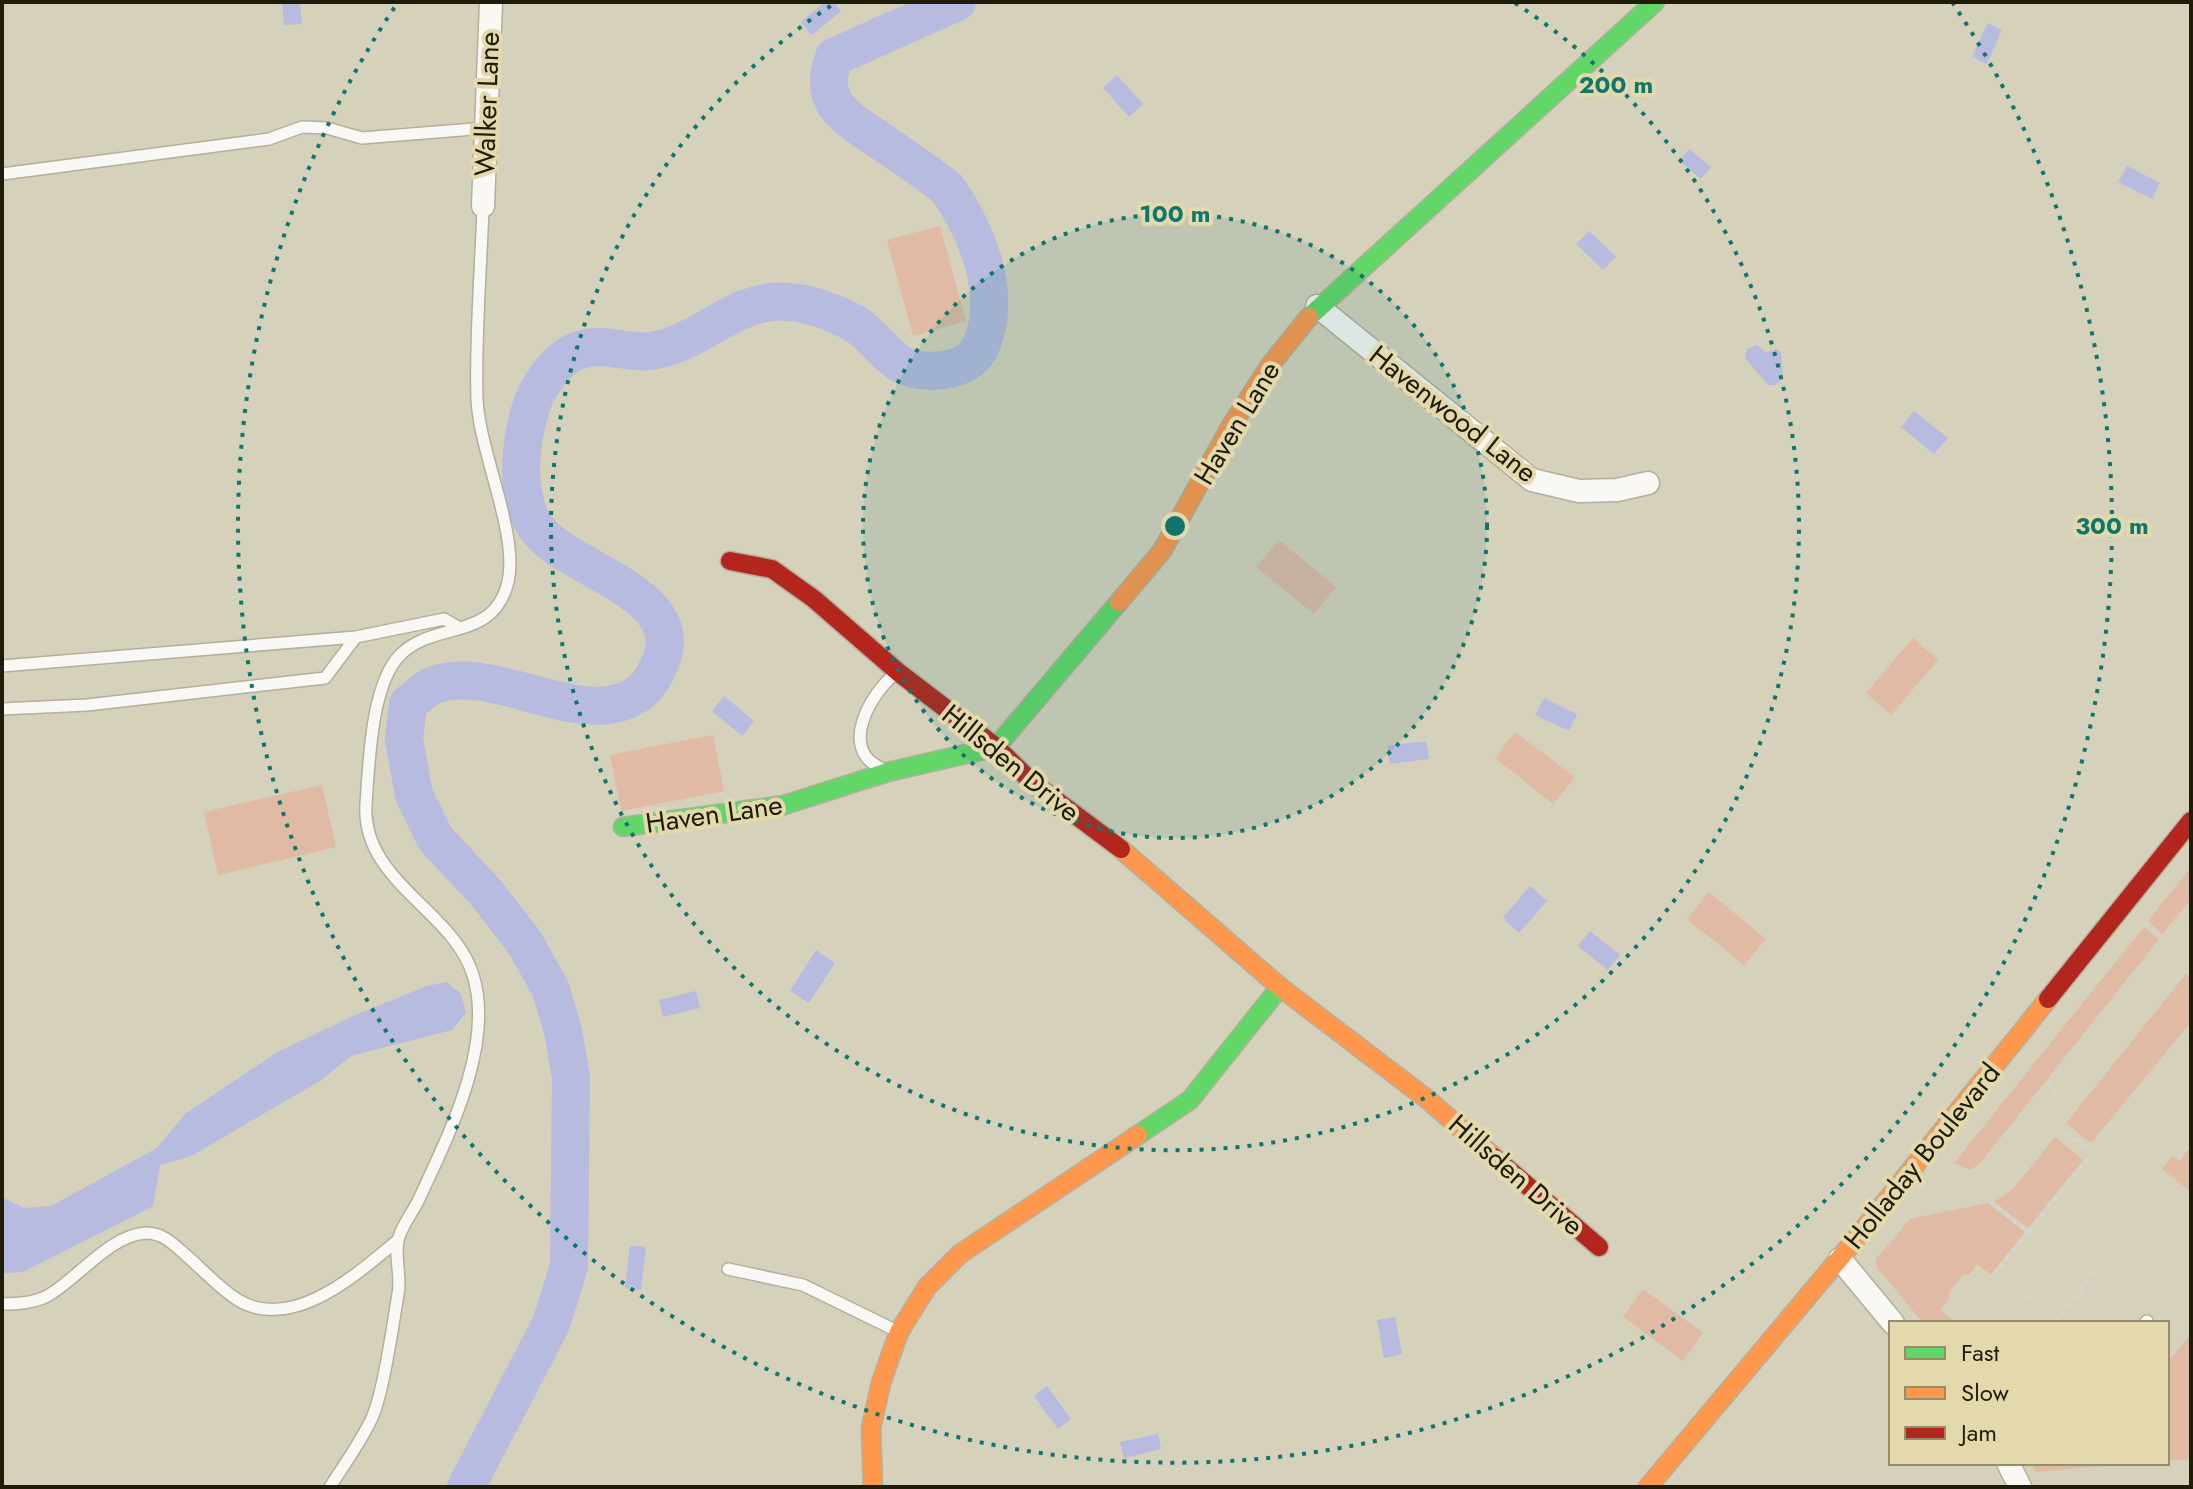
<svg xmlns="http://www.w3.org/2000/svg" width="2193" height="1489" viewBox="0 0 2193 1489" font-family="Jost,sans-serif">
	<style>
		.green { fill: #e0baa5 }
		.water { fill: #b6bbdf }
		.lines { fill: none; stroke-linecap: round; stroke-linejoin: round }
		.river { stroke: #b6bbdf; stroke-width: 38 }
		.lane-casing { stroke: #b3af9d; stroke-width: 14 }
		.street-casing { stroke: #b3af9d; stroke-width: 25 }
		.fast-casing { stroke: #b3af9d; stroke-width: 21 }
		.slow-casing { stroke: #b3af9d; stroke-width: 21 }
		.jam-casing { stroke: #b3af9d; stroke-width: 21 }
		.path { stroke: #d6d4cd; stroke-width: 4; stroke-dasharray: 6 4; stroke-linecap: butt }
		.lane { stroke: #f9f8f5; stroke-width: 11 }
		.street { stroke: #f9f8f5; stroke-width: 22 }
		.fast { stroke: #63d668; stroke-width: 18 }
		.slow { stroke: #ff974d; stroke-width: 18 }
		.jam { stroke: #b3261e; stroke-width: 18 }
		.ring { fill: none; stroke: #0f766e; stroke-width: 4; stroke-dasharray: 4 8 }
		.labels { text-anchor: middle; dominant-baseline: central; stroke-width: 8; stroke-linejoin: round; paint-order: stroke }
		.street-label { font-size: 28px; fill: #1f1c0b; stroke: #e3d9ad }
		.centre { fill: #0f766e; stroke: #e3d9ad; stroke-width: 4 }
		.ring-label { font-size: 24px; text-anchor: middle; font-weight: bold; fill: #0f766e; stroke: #e3d9ad; stroke-width: 8; stroke-linejoin: round; paint-order: stroke }
	</style>
	<rect width="100%" height="100%" fill="#d6d1ba"/>
	<path class="green" d="M940,226L966,321L913,336L887,240Z
		M1279,540L1336,587L1314,614L1256,567Z
		M1913,638L1938,660L1891,715L1866,693Z
		M1515,732L1575,777L1553,804L1495,758Z
		M713,735L724,791L621,811L610,755Z
		M322,785L336,847L218,875L204,812Z
		M2191,867V899L2162,934L2148,921Z
		M1709,892L1766,939L1744,965L1687,919Z
		M2144,927L2159,939L1982,1161L1971,1170L1954,1163Z
		M2187,973L2191,977V1022L2091,1143L2066,1123Z
		M2055,1137L2083,1160L2028,1228L1994,1202L2012,1190Z
		M2191,1146V1192L2162,1169L2173,1156L2179,1160Z
		M1988,1203L2025,1232L1991,1275L1977,1264L1969,1275L1963,1274L1948,1294L1950,1297L1940,1310L1956,1323H1923L1876,1266V1259L1910,1219Z
		M1643,1289L1703,1333L1683,1361L1623,1317Z
		M2191,1334V1459L2167,1461V1363Z
		M2032,1463H2139L2036,1472Z"/>
	<path class="water" d="M282,2H300L302,24L284,25Z
		M825,2H834L841,11L812,35L801,22Z
		M1988,23L2002,30L1987,64L1972,57Z
		M1117,75L1143,104L1129,117L1103,88Z
		M1689,149L1711,167L1701,179L1680,161Z
		M2127,166L2160,183L2152,199L2118,182Z
		M1589,231L1616,257L1603,270L1576,244Z
		M1757,345L1766,353L1776,349L1781,352L1783,379L1775,385H1768L1745,358L1747,349Z
		M1914,411L1948,438L1934,454L1901,427Z
		M724,696L754,721L742,736L712,711Z
		M1544,698L1577,714L1569,731L1535,715Z
		M1426,741L1429,759L1390,764L1387,746Z
		M1530,886L1547,901L1519,933L1503,918Z
		M1590,931L1620,955L1608,970L1578,946Z
		M816,950L835,963L809,1003L790,991Z
		M447,982L461,994L466,1013L452,1030L351,1056L320,1081L191,1156L160,1165L153,1206L144,1211L23,1272L2,1273V1197L24,1208L51,1206L157,1148L186,1113L276,1053L353,1016L427,986Z
		M696,991L700,1008L663,1017L659,1000Z
		M630,1245L646,1247L641,1290L625,1288Z
		M1395,1317L1402,1354L1384,1358L1377,1320Z
		M1047,1386L1071,1419L1058,1429L1034,1396Z
		M1158,1434L1161,1449L1124,1458L1120,1442Z"/>
	<g class="lines">
		<path class="river" d="M466,1487L551,1324L569,1266L571,1077L563,1031L551,990L525,943L487,894L435,838L414,795L404,739L408,704C416,698 424,689 434,685C496,662 588,736 642,691C651,683 658,668 662,658C685,591 562,568 536,527C514,495 520,443 531,407C537,387 558,356 580,350C606,341 630,356 656,350C704,341 737,297 788,302C808,303 832,312 850,321C869,330 882,351 899,363C917,375 958,373 973,357C982,348 985,335 988,322C995,275 973,226 947,188C927,173 906,158 885,144C851,120 815,106 834,57L957,2"/>
		<g class="lane-casing">
			<path id="lane" d="M2,174L269,139L302,127L327,128L362,138L486,128
				M2,666L356,637
				M2,709L87,705L325,678L356,637L444,619L460,628
				M881,768C838,749 871,693 895,674
				M728,1269L803,1285L895,1330
				M2,1304C17,1304 36,1303 49,1295C78,1278 110,1235 146,1233C164,1233 174,1245 187,1256C203,1270 220,1289 238,1300C293,1333 358,1273 398,1240
				M2145,1323L2147,1321
				M330,1487C344,1465 360,1443 371,1420C383,1396 393,1324 398,1294C402,1276 393,1254 399,1237C403,1224 413,1212 419,1199C448,1136 495,1045 473,975C453,910 361,881 366,804C369,763 371,683 401,654C437,620 493,642 508,582C519,534 479,451 477,399C475,335 481,270 483,206"/>
		</g>
		<g class="street-casing">
			<path id="street" d="M483,206L491,2
				M1317,306L1532,480L1579,491L1617,490L1648,483
				M1840,1259L1893,1323
				M2008,1463L2020,1487"/>
		</g>
		<g class="fast-casing">
			<path id="fast" d="M1309,317L1655,2
				M623,827L784,805L888,772L996,747L1119,602
				M1138,1135L1190,1100L1280,987"/>
		</g>
		<g class="slow-casing">
			<path id="slow" d="M1119,602L1162,551L1231,426L1271,364L1309,317
				M1121,849L1280,987L1427,1099L1494,1157
				M873,1487L871,1428L881,1383L899,1332L927,1287L960,1254L1138,1135
				M1648,1487L1850,1246L2048,999"/>
		</g>
		<g class="jam-casing">
			<path id="jam" d="M730,561L772,569L814,599L898,672L996,747L1034,784L1121,849
				M2048,999L2191,821
				M1494,1157L1599,1247"/>
		</g>
		<path class="path" d="M2145,923L2161,937
			M2186,971L2191,975
			M2059,1069L2067,1088
			M2049,1081L2056,1101
			M2178,1159L2191,1143
			M1989,1200L2028,1232L1994,1274
			M2028,1232L2092,1154L2059,1127
			M2025,1299L2031,1291
			M2054,1323L2097,1269"/>
		<use href="#lane" class="lane"/>
		<use href="#street" class="street"/>
		<use href="#fast" class="fast"/>
		<use href="#slow" class="slow"/>
		<use href="#jam" class="jam"/>
	</g>
	<circle cx="1175" cy="526" r="312" fill="#0f766e" fill-opacity=".12"/>
	<g class="ring">
		<circle cx="1175" cy="526" r="312"/>
		<path d="M1515 3A624 624 0 1 1 835 3"/>
		<path d="M1952 2A937 937 0 1 1 398 2"/>
	</g>
	<g class="labels">
		<g class="street-label">
			<text transform="translate(487 104) rotate(-88)">Walker Lane</text>
			<text transform="translate(1453 414) rotate(38)">Havenwood Lane</text>
			<text transform="translate(1237 423) rotate(-59)">Haven Lane</text>
			<text transform="translate(1011 763) rotate(39)">Hillsden Drive</text>
			<text transform="translate(714 814) rotate(-8)">Haven Lane</text>
			<text transform="translate(1922 1156) rotate(-51)">Holladay Boulevard</text>
			<text transform="translate(1516 1175) rotate(41)">Hillsden Drive</text>
		</g>
	</g>
	<circle cx="1175" cy="526" r="12" class="centre"/>
	<g class="ring-label">
		<text x="1616" y="93">200 m</text>
		<text x="1175" y="222">100 m</text>
		<text x="2112" y="534">300 m</text>
	</g>
	<rect width="2193" height="1489" fill="none" stroke="#1f1c0b" stroke-width="8"/>
	<rect x="1889" y="1321" width="280" height="144" fill="#e3d9ad" stroke="#958d6c" stroke-width="2"/>
	<rect x="1905" y="1347" width="40" height="12" fill="#63d668" stroke="#958d6c" stroke-width="2"/>
	<text x="1961" y="1361" font-size="24" fill="#1f1c0b">Fast</text>
	<rect x="1905" y="1387" width="40" height="12" fill="#ff974d" stroke="#958d6c" stroke-width="2"/>
	<text x="1961" y="1401" font-size="24" fill="#1f1c0b">Slow</text>
	<rect x="1905" y="1427" width="40" height="12" fill="#b3261e" stroke="#958d6c" stroke-width="2"/>
	<text x="1961" y="1441" font-size="24" fill="#1f1c0b">Jam</text>
</svg>
